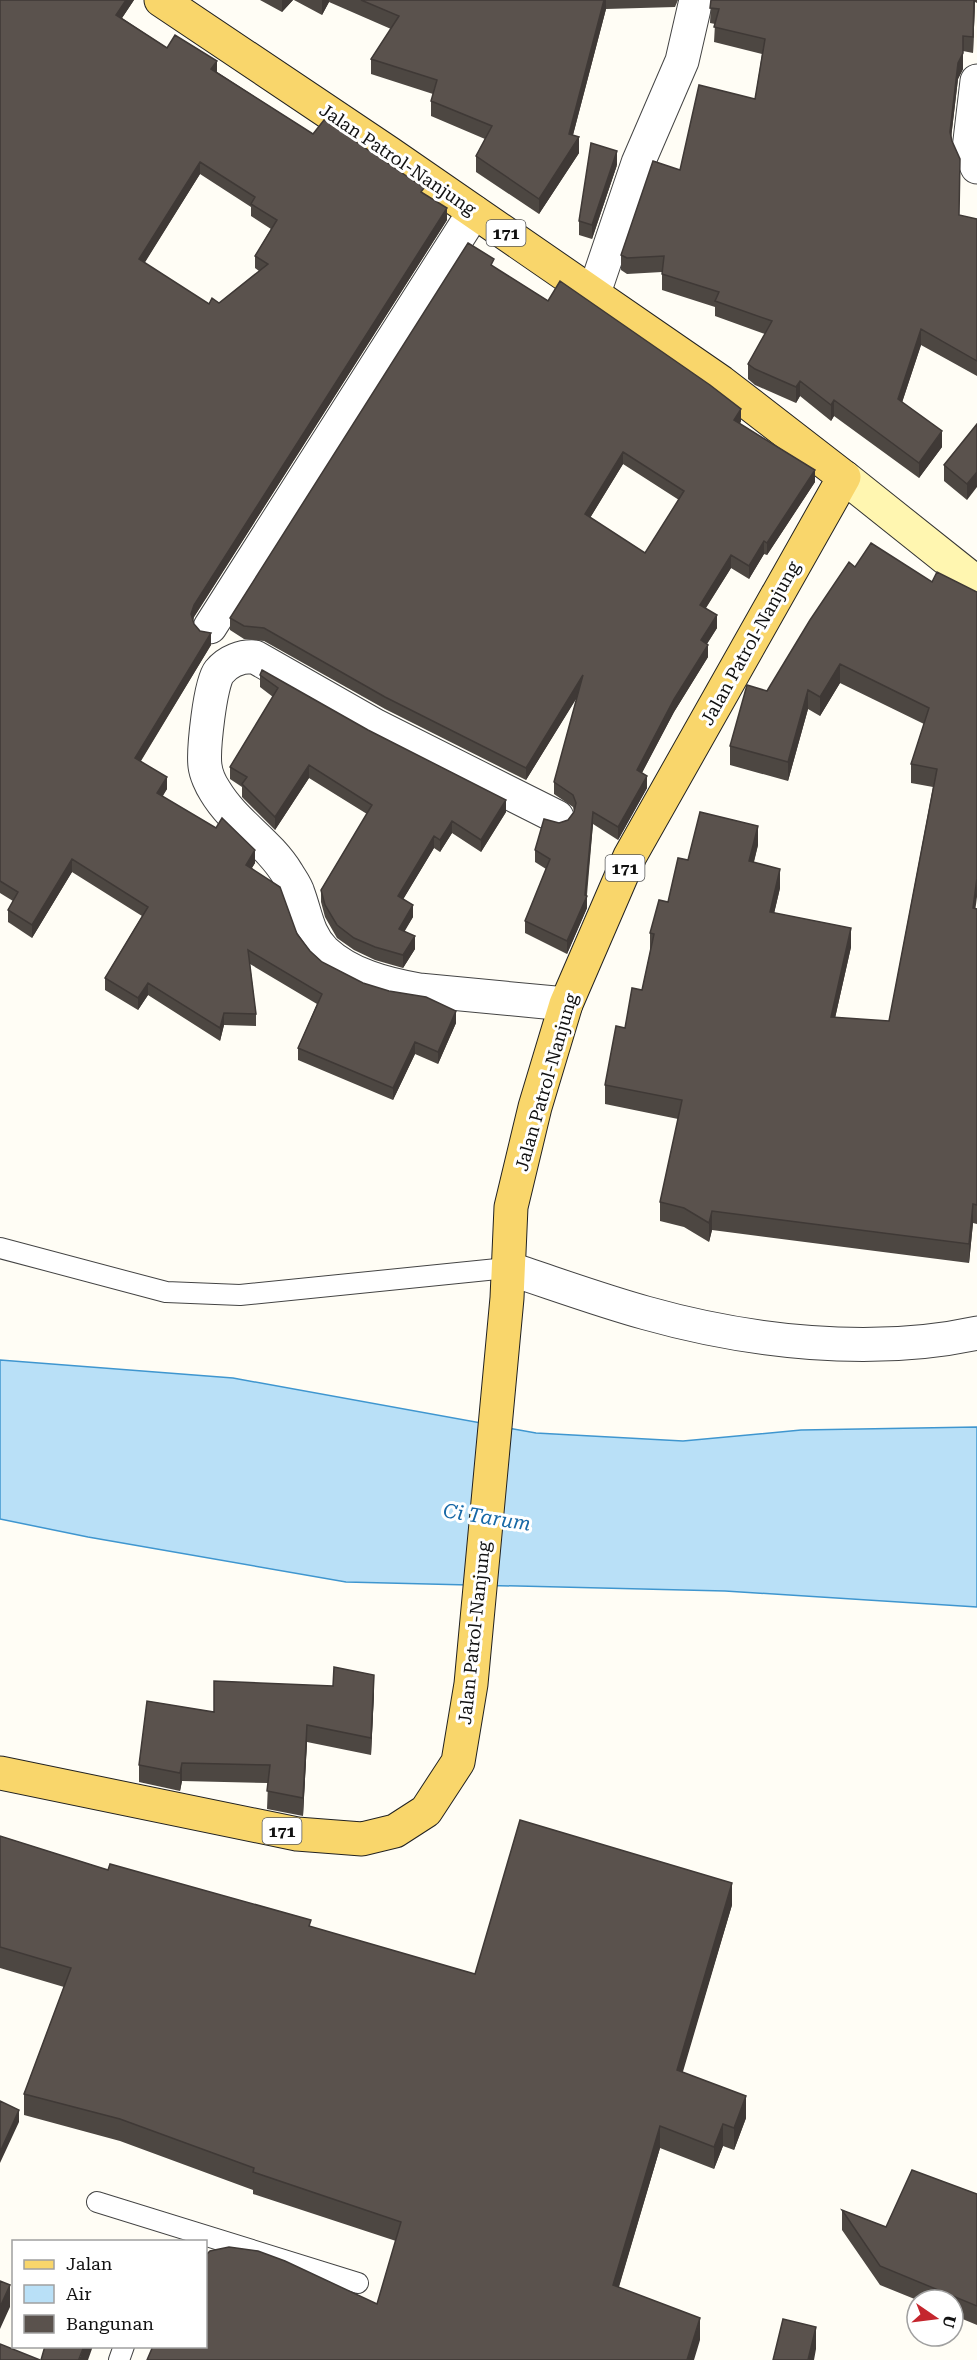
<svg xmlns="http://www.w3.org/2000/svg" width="977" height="2360" viewBox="0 0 977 2360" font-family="'Roboto Serif',serif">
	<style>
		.water { fill: #b9e0f7; stroke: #3f96cf; stroke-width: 1.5 }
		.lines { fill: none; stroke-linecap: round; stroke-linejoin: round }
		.lane-casing { stroke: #444; stroke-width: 22 }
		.street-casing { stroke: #444; stroke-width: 35 }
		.secondary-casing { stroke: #333; stroke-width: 35 }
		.primary-casing { stroke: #222; stroke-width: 35 }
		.lane { stroke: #fff; stroke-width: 20 }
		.street { stroke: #fff; stroke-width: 33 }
		.secondary { stroke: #fff6b0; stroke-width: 33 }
		.primary { stroke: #f9d66b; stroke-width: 33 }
		.wall { fill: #4d4742; fill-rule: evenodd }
		.shaded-wall { fill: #3f3936 }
		.building { fill: #5a524d; stroke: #3f3936; stroke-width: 1.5; fill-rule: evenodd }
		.labels { text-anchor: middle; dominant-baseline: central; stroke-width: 6; stroke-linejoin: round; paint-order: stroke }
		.shield { fill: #fff; stroke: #585858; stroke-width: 1.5 }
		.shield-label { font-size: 16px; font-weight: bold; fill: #111 }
		.street-label { font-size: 18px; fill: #111; stroke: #fff }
		.water-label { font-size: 20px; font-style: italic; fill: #1768a6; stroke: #fff }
	</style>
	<rect width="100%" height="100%" fill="#fffdf5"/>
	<path class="water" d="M0,1360L233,1378L536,1433L683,1441L801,1430L977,1427V1607L725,1591L346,1582L88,1537L0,1519Z"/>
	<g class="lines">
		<g class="lane-casing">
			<path id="lane" d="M0,1248L166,1292L240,1295L507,1268
				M97,2202L358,2283
				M119,2360L124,2346"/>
		</g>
		<g class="street-casing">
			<path id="street" d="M977,81L969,149L977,167
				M594,293L638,163L682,61L696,0
				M210,627L474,212
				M557,817L376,726L255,657C242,656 228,661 219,672C210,683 203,751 205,766C206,774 211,785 215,791C234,823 268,842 287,873C291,880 296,886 298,893C306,914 307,934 324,951C350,975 385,984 419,990L566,1004
				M507,1268C553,1283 599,1300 646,1313C749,1342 872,1356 977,1333"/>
		</g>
		<g class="secondary-casing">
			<path id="secondary" d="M844,477L977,583"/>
		</g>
		<g class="primary-casing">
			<path id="primary" d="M0,1773L297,1834L362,1839L395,1831L426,1811L458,1762L471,1684L507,1298L511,1207L535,1107L566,1004L630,856L844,477L721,382L389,153L161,0"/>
		</g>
		<use href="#lane" class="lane"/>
		<use href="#street" class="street"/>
		<use href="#secondary" class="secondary"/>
		<use href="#primary" class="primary"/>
	</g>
	<path class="wall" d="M0,0H134L122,18L167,48L217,72L313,134L424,194L447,220L194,617L193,621L194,624L211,645L141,761L167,789L162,796L255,863L252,868L310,951L322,962L363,983L456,1023L438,1064L415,1054L393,1100L298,1060V1048L317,1004L250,964L256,1014V1026L224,1025L220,1041L148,995L138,1010L105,990V978L142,916L72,872L32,938L8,922V910L13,901L0,893ZM200,174L251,207V216L271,229L255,256V268L259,271L219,303L209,304L144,263Z
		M260,0H293L282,12Z
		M294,0H678L675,7L606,9L573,135L579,153L539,214L476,172V156L485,139L431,116V101L433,94L371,74V59L391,29L329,2L322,15Z
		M711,0H977V3L975,2L973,53L963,51V69L958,79L951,138L959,216L977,219V376L921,345L902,402L942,447L919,478L834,416L831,421L800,396L796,403L755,385L748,379V364L765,334L715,316V307L662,290V272L627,274L621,270V255L680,170L755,99L762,54L714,42L715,24L710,23Z
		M617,165L592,239L579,235V221Z
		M494,267L741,421L740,424L815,482L767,555L764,554L749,579L731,568L706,608L717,628L707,644L708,657L674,712L642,773L647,788L618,840L593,824L587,895V908L567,954L525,933V921L546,869L535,862V850L559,823L568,820L574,812L573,807L554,794V782L577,697L526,780L385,709L264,641L244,639L230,630V618ZM623,464L679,500L645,553L590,518Z
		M977,424L967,500L944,481V465Z
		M855,567L932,582L975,908L977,909V1224L973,1223L969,1263L712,1230L709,1242L684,1227L660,1221V1202L678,1119L605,1104V1085L625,1028L642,990L650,952V933L668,902L688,860L758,845L754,862L780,888L774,913L851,947L835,1018L889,1021L933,787L911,783V764L924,724L840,683L820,716L808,709L788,781L730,765V746L767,691Z
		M260,675L506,812L481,852L452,833L440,852L434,848L403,899L413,917L404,931L415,949L403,968L375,960L354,950L337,938L325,917L321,902V890L367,814L309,778L275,830L242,797V787L230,779V767L273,697L260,687Z
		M333,1686L374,1693L371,1755L307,1742L303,1816L267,1809L268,1783L182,1781L180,1791L139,1782V1765L214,1712Z
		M0,1836L108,1870L311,1927L475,1974L732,1905L682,2072L746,2118L734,2150L723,2146L714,2169L660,2148L619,2287L700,2340L377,2304L396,2241L253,2194V2190L120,2141L24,2115V2094L64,1987L0,1968Z
		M977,2194V2325L953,2315V2300H917L880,2285L842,2230V2210L886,2227Z"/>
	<path class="shaded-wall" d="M126,0H134L116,27V15Z
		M282,0H293L282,12Z
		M322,0H329V2L322,15Z
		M604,0H606V9L569,150V134Z
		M974,0H975L973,53V37Z
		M963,36V69L958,79L950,147V132L958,63Z
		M217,61V73L211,69Z
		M579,137V153L539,214V199Z
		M617,151V165L592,239V225Z
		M200,162V174L139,272V259Z
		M447,208V220L194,617L191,627V614L194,605Z
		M921,329V345L898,415V399Z
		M800,381V396L796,403V387Z
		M834,400V416L831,421V405Z
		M741,409V421L734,433V420Z
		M942,431V447L919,478V463Z
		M623,452V464L585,526V514Z
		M815,470V482L767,555V543Z
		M977,472V487L967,500V484Z
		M764,541V554L749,579V566Z
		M731,555V568L700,617V605Z
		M717,615V628L701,653V640Z
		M211,633V645L135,770V758Z
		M708,645V657L674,712L637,782V770L674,699Z
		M840,664V683L820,716V697Z
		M583,675V688L526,780V768Z
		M808,690V709L788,781V762Z
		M309,765V778L275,830V817Z
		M647,776V788L618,840V827Z
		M167,777V789L157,806V793Z
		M506,800V812L481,852V840Z
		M593,812V824L586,897L587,896V908L567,954V941Z
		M452,821V833L440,852V840Z
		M758,826V845L749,880V861Z
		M434,836V848L398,908V896Z
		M255,850V863L246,877V865Z
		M72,859V872L32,938V925Z
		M780,869V888L770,931V912Z
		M977,878V897L973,927V908Z
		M413,905V917L399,941V929Z
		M851,928V947L831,1036V1017Z
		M415,936V949L403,968V955Z
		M148,983V995L138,1010V998Z
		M456,1011V1023L438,1064V1052Z
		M224,1013V1025L220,1041V1028Z
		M415,1042V1054L393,1100V1088Z
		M973,1204V1223L969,1263V1244Z
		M712,1211V1230L709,1242V1223Z
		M374,1675V1693L371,1755V1738Z
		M307,1725V1742L303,1816V1798Z
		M182,1763V1781L180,1791V1773Z
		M732,1883V1905L677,2092V2070Z
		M746,2096V2118L734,2150V2128Z
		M19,2110V2122L0,2163V2152Z
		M723,2124V2146L714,2169V2147Z
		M660,2126V2148L613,2306V2285Z
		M10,2285V2307L0,2329V2307Z
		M700,2318V2340L694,2360H687Z
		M816,2327V2349L814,2360H808Z
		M84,2346H93L88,2360H79Z"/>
	<path class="building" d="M0,0H126L116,15L167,48L175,35L217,61L211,69L313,134L324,120L424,188L421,192L447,208L194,605L191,614L194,624L200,631L211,633L135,758L167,777L157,793L216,828L222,818L255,850L246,865L280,887L297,934L310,951L322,962L363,983L389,991L426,997L456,1011L438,1052L415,1042L393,1088L298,1048L322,994L248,950L256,1014L224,1013L220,1028L148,983L138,998L105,978L148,907L72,859L32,925L8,910L18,892L0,881ZM200,162L255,197L251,204L277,220L255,256L268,264L219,303L212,298L209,304L139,259Z
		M361,0H604L569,134L579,137L539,199L476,156L492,126L431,101L437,80L371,59L399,16Z
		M711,0H974L973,37L963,36V53L958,63L950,132L952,141L960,159L959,215L977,219V361L921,329L898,399L942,431L919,463L834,400L831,405L800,381L796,387L755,369L748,364L772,321L715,301L719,292L662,274L664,256L627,258L621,255L653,161L680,170L699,85L755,99L765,39L714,27L719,9L710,8Z
		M591,143L617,151L592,225L579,221Z
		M468,243L494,259L491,265L548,301L560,281L710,385L741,409L734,420L815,470L767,543L764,541L749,566L731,555L700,605L717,615L701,640L708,645L674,699L637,770L647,776L618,827L593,812L585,895L587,896L567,941L525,921L550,859L535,850L544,819L559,823L568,820L574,812L576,803L573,795L554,782L583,675L526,768L385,697L264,628L244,626L230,618ZM623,452L684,491L645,553L585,514Z
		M977,424V472L967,484L944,465Z
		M871,543L932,582L937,572L977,592V878L973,908L977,909V1205L973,1204L969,1244L712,1211L709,1223L684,1208L660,1202L682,1100L605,1085L616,1026L625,1028L632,988L642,990L654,934L650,933L659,900L668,902L678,858L688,860L700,812L758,826L749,861L780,869L770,912L851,928L831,1017L889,1021L937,769L911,764L929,708L840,664L820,697L808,690L788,762L730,746L747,685L767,691L810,620L849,562L855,567Z
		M262,670L368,730L506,800L481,840L452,821L440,840L434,836L398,896L413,905L399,929L415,936L403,955L375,947L354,938L337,925L325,905L321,890L372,805L309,765L275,817L242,784L247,777L230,767L278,688L260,675Z
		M334,1667L374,1675L371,1738L307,1725L303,1798L267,1791L270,1765L182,1763L180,1773L139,1765L147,1701L214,1712V1681L333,1686Z
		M520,1820L732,1883L677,2070L746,2096L734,2128L723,2124L714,2147L660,2126L613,2285L700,2318L687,2360H147L153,2346H206V2255L210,2251L229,2247L258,2251L285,2261L377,2304L401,2222L253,2172L254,2168L120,2119L24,2094L71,1968L0,1947V1836L108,1870L110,1864L311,1920L309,1926L475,1974Z
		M0,2101L19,2110L0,2152Z
		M912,2170L977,2194V2306L880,2266L842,2210L886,2227Z
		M0,2281L10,2285L0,2307Z
		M783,2319L816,2327L808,2360H773Z
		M0,2344L40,2360H0Z
		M45,2346H84L79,2359L80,2360H41Z"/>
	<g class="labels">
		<g class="shield">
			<rect x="486.5" y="220" width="39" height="26" rx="4.5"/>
			<rect x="605.5" y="855" width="39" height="26" rx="4.5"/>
			<rect x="262.5" y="1818" width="39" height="26" rx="4.5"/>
		</g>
		<g class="shield-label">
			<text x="506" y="233">171</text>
			<text x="625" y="868">171</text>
			<text x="282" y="1831">171</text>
		</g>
		<g class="street-label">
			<text transform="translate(398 159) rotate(34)">Jalan Patrol-Nanjung</text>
			<text transform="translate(750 643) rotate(-61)">Jalan Patrol-Nanjung</text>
			<text transform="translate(546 1082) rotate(-74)">Jalan Patrol-Nanjung</text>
			<text transform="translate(474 1633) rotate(-84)">Jalan Patrol-Nanjung</text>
		</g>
		<g class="water-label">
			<text transform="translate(487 1517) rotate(9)">Ci Tarum</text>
		</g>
	</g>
	<rect x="12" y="2240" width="195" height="108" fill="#ffffff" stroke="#a0a0a0" stroke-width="1.5"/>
	<rect x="24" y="2260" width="30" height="9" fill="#f9d66b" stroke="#a0a0a0" stroke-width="1.5"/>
	<text x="66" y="2270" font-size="18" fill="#111111">Jalan</text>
	<rect x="24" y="2285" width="30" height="18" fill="#b9e0f7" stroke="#a0a0a0" stroke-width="1.5"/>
	<text x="66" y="2300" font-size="18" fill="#111111">Air</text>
	<rect x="24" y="2315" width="30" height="18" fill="#5a524d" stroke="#a0a0a0" stroke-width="1.5"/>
	<text x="66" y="2330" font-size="18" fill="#111111">Bangunan</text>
	<g transform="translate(935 2318) rotate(104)"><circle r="28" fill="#ffffff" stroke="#a0a0a0" stroke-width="1.5"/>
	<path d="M0-4.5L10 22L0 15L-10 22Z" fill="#c4262e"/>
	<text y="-9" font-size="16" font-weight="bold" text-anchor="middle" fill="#111111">U</text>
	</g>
</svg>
